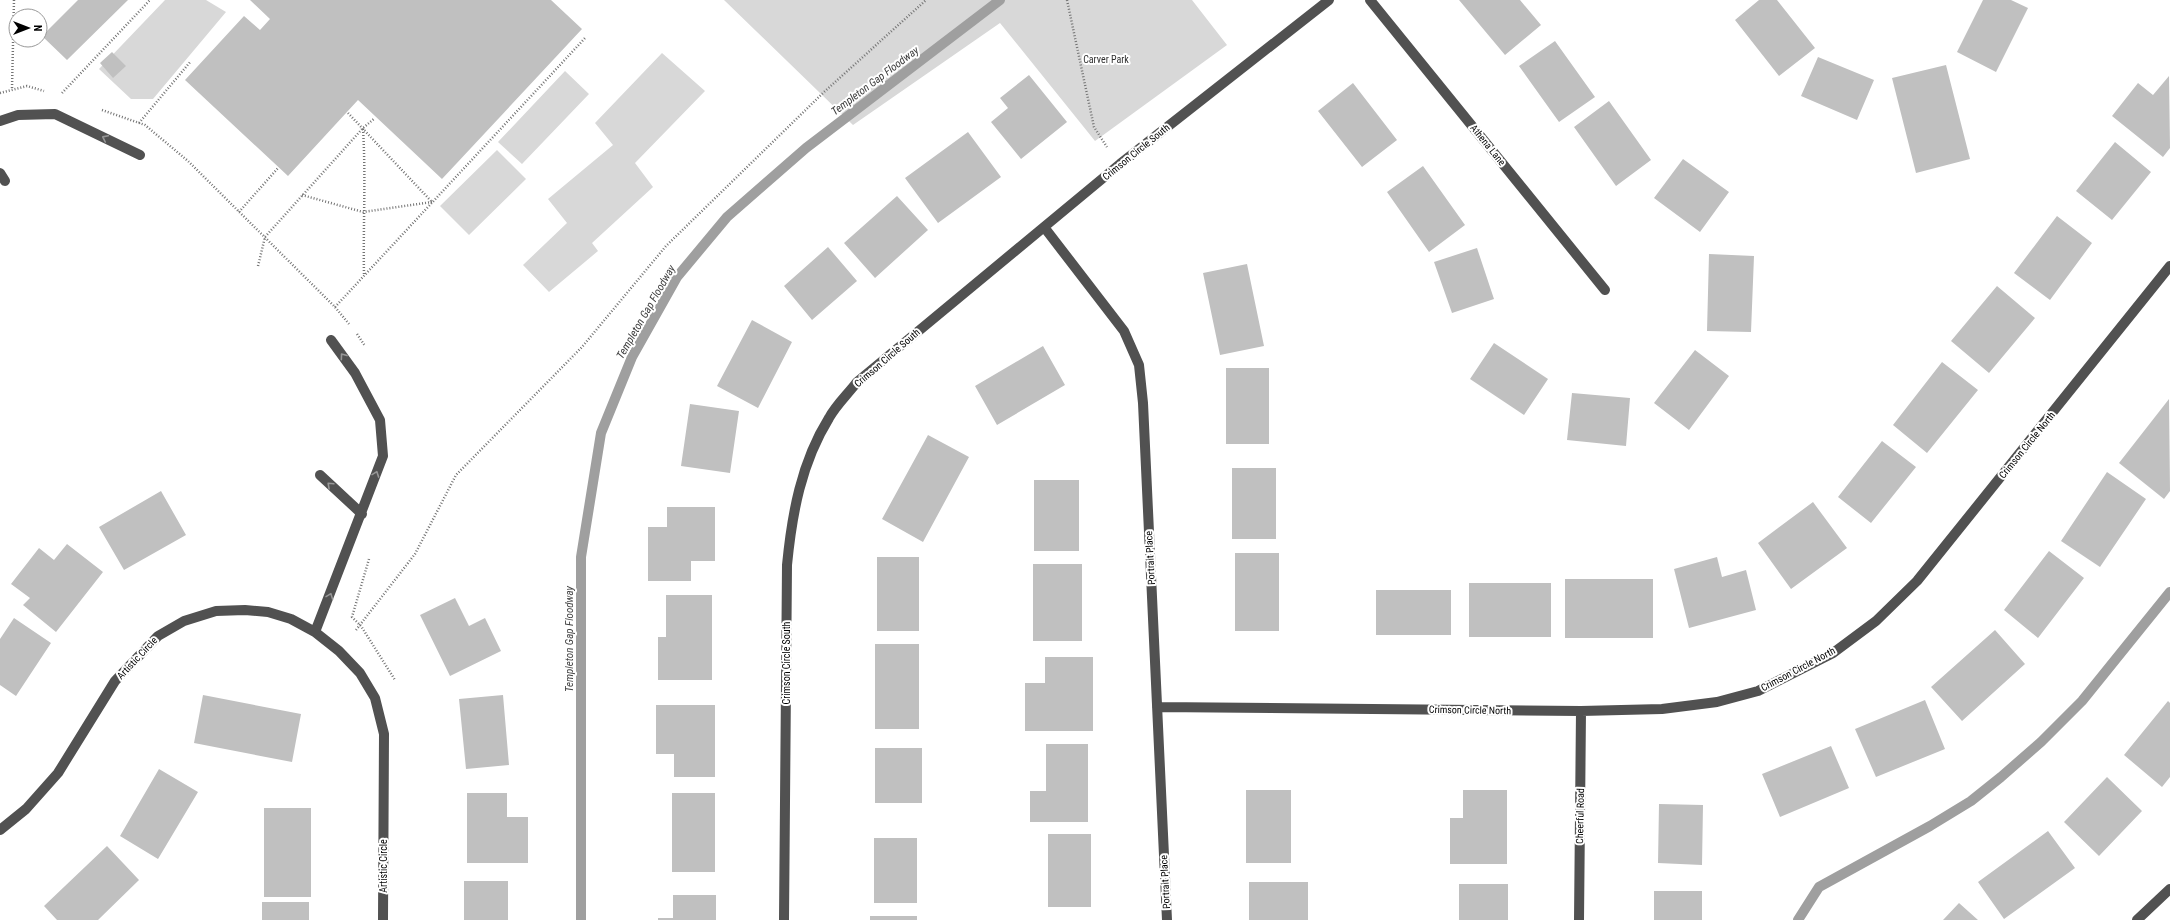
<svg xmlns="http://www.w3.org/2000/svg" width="2170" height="920" viewBox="0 0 2170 920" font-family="'Roboto Condensed',sans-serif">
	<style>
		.green { fill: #d8d8d8 }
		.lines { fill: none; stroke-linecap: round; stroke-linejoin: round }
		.stream { stroke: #9f9f9f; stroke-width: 10 }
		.building { fill: #c0c0c0 }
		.path { stroke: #737373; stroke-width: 2.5; stroke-dasharray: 1 2; stroke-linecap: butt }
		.minor { stroke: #515151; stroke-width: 10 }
		.oneway { stroke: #979797 }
		.labels { text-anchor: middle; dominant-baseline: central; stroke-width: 4; stroke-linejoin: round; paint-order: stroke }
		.park-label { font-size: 10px; fill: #2f2f2f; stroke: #fff }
		.street-label { font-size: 10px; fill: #000; stroke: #fff }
		.water-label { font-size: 11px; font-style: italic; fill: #404040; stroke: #fff }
	</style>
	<rect width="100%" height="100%" fill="#fff"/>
	<path class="green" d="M165,0H206L226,12L153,99H131L99,69Z
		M724,0H1192L1227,45L1095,141L1000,23L853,125Z
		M662,53L705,91L635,163L653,187L592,243L598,251L549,292L523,265L567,223L548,199L613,145L595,123Z
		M565,71L589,94L522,164L498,142Z
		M497,150L526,179L469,235L440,206Z"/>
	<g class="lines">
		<path class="stream" d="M581,920V557L601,433L632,357L677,277L727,217L806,148L1000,0
			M1798,920L1819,887L1930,826L1971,801L2001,777L2041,742L2082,701L2170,592"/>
	</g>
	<path class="building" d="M78,0H128L67,60L42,36Z
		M250,0H551L582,29L442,179L358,100L288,176L185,80L244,16L260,30L270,19Z
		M1459,0H1520L1541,25L1505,55Z
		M1759,0H1777L1815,48L1779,76L1735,20Z
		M1983,0H2011L2028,8L1996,72L1957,52Z
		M1555,41L1595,97L1559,122L1519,66Z
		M112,52L126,66L113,78L100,63Z
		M1818,57L1874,80L1857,120L1801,96Z
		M1946,65L1970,159L1916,173L1892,78Z
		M1029,75L1067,122L1021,159L991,122L1008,108L1000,98Z
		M2169,76L2170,148L2163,157L2112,116L2138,83L2153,95Z
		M1353,83L1397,140L1362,167L1318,111Z
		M1609,101L1651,160L1616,186L1574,127Z
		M968,132L1001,177L938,223L905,178Z
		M2115,142L2151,172L2112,220L2076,191Z
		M1683,159L1729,192L1700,232L1654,198Z
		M1423,166L1465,225L1429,252L1387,192Z
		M897,196L928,230L875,278L844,243Z
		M2057,216L2092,243L2050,300L2014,273Z
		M828,247L857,281L812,320L784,286Z
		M1477,248L1494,299L1452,313L1434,262Z
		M1709,254L1754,256L1751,332L1707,331Z
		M1247,264L1264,346L1220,355L1203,273Z
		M1997,286L2035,318L1989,373L1951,341Z
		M752,320L792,342L758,408L717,386Z
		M1494,343L1548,379L1524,415L1470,379Z
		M1043,346L1065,385L997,425L975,386Z
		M1695,350L1729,376L1689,430L1654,403Z
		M1942,362L1978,390L1927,453L1893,425Z
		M1226,368H1269V444H1226Z
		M1572,393L1630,398L1626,446L1567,440Z
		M2169,399L2170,491L2164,499L2119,463Z
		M690,404L739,411L730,473L681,466Z
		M928,435L969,457L923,542L882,519Z
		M1882,441L1916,467L1871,523L1838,497Z
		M1232,468H1276V539H1232Z
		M2107,472L2146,499L2100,567L2061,541Z
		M1034,480H1079V551H1034Z
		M161,491L186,535L124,570L99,527Z
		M1813,502L1847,548L1791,589L1758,543Z
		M667,507H715V561H691V581H648V527H667Z
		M67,544L103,572L56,632L23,605L30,598L11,584L39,548L54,560Z
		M2049,551L2084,578L2038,638L2004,610Z
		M1235,553H1279V631H1235Z
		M877,557H919V631H877Z
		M1717,557L1722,577L1746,570L1756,610L1689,628L1674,569Z
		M1033,564H1082V641H1033Z
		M1565,579H1653V638H1565Z
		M1469,583H1551V637H1469Z
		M1376,590H1451V635H1376Z
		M666,595H712V680H658V637H666Z
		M455,598L469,626L485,618L501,651L450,676L420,615Z
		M14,618L51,643L16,696L0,685V639Z
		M1995,630L2025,664L1962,721L1931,687Z
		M875,644H919V729H875Z
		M1045,657H1093V731H1025V683H1045Z
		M203,695L301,714L292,762L194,743Z
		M503,695L509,765L466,769L459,699Z
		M1925,700L1945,749L1876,777L1855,729Z
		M2168,701L2170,703V777L2162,787L2124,755Z
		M656,705H715V777H674V754H656Z
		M1046,744H1088V822H1030V791H1046Z
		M1831,746L1849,788L1780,817L1762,774Z
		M875,748H922V803H875Z
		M159,769L198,792L158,859L120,836Z
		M2107,777L2142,811L2099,856L2064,822Z
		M1246,790H1291V863H1246Z
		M1463,790H1507V864H1450V818H1463Z
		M467,793H507V817H528V863H467Z
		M672,793H715V872H672Z
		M1659,804L1703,805L1702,865L1658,863Z
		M264,808H311V897H264Z
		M2048,831L2075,868L2004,919L1978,882Z
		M1048,834H1091V907H1048Z
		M874,838H917V903H874Z
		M107,846L139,880L98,920H57L44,906Z
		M464,881H508V920H464Z
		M1249,882H1308V920H1249Z
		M1459,884H1508V920H1459Z
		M1654,891H1702V920H1654Z
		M673,895H716V920H658V918H673Z
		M262,902H309V920H262Z
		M1959,903L1978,920H1943Z
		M870,916H917V920H870Z"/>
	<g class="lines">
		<path class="path" d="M1067,0L1094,127L1107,147
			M12,88L14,0
			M0,93L27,86L44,91
			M62,93L150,0
			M102,110L145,125L188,161L335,307L349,324
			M348,113L432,202
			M139,123L191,61
			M363,129C366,178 363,226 364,275
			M302,195L363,212L432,202
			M239,212L278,168
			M258,266L265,237L363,128L375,118
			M335,307L586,37
			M357,334L365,346
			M369,559L352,617L361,626L395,680
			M356,630L415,554L456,475L582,347L666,246L823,93L926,0"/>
		<path class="minor" d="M1370,0L1605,290
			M0,121L18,115L55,114L140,155
			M0,173L5,181
			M1044,227L1124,331L1139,365L1143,403L1167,920
			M320,475L362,514
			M315,632L383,456L380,420L355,373L331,340
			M1157,707L1581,711L1662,709L1717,702L1758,691L1833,653L1876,621L1917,581L2170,266
			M0,830L26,809L58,773L115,681L158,636L184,621L216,611L245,610L268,612L291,619L315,632L339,651L360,673L375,698L384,734L383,920
			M784,920L787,565C792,514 801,463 829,418C836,405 848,394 857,382L1120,164L1329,0
			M1579,920L1581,711
			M2137,920L2170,889"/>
	</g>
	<defs><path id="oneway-chevron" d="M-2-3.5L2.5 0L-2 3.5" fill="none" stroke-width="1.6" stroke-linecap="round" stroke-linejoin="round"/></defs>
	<g class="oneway">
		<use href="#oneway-chevron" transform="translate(105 138) rotate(-154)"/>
		<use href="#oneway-chevron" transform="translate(343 356) rotate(-126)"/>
		<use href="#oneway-chevron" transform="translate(376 474) rotate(-70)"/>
		<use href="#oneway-chevron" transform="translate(330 485) rotate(-137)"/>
		<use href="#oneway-chevron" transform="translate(330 596) rotate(-69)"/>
	</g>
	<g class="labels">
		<g class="park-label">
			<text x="1106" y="59">Carver Park</text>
		</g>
		<g class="street-label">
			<text transform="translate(1488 145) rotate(51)">Athena Lane</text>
			<text transform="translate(1136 152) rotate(-39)">Crimson Circle South</text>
			<text transform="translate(887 358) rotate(-41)">Crimson Circle South</text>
			<text transform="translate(2027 445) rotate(-51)">Crimson Circle North</text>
			<text transform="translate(1150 558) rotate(-93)">Portrait Place</text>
			<text transform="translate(137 658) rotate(-47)">Artistic Circle</text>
			<text transform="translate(786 663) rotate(-90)">Crimson Circle South</text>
			<text transform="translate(1798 669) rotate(-28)">Crimson Circle North</text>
			<text transform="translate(1470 710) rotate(1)">Crimson Circle North</text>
			<text transform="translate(1580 816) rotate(-89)">Cheerful Road</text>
			<text transform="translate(383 866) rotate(-90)">Artistic Circle</text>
			<text transform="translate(1165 882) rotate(-93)">Portrait Place</text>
		</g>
		<g class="water-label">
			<text transform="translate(875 81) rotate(-37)">Templeton Gap Floodway</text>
			<text transform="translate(646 312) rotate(-60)">Templeton Gap Floodway</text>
			<text transform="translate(569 639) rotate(-90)">Templeton Gap Floodway</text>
		</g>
	</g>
	<g transform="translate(28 28) rotate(90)"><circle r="19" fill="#ffffff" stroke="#999999"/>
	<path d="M0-3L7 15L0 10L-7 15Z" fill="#000000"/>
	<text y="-6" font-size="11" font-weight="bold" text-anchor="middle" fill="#000000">N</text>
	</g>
</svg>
